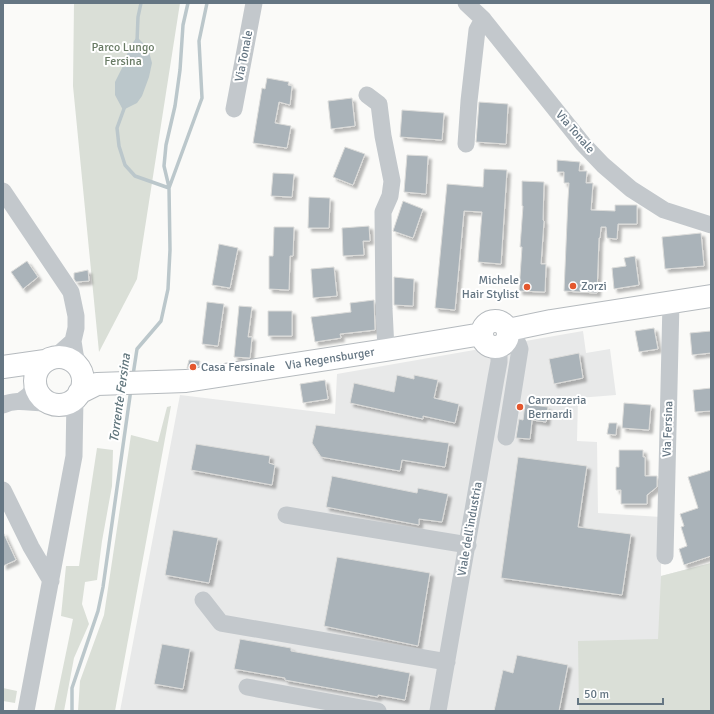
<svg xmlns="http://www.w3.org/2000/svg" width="714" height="714" viewBox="0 0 714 714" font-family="Signika,sans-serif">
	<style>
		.built { fill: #e8e9e9 }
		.green { fill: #dadfd7 }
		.water { fill: #bbc7cb }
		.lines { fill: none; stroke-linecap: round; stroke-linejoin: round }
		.stream { stroke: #bbc7cb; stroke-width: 3.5 }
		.building { fill: #aab3b9; stroke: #dcdcda; filter: url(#shadow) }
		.major-casing { stroke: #b5babe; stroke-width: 24 }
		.minor { stroke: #c3c8cc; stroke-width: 17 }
		.major { stroke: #fff; stroke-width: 22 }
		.poi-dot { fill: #e4572e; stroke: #fff; stroke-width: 1.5 }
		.labels { text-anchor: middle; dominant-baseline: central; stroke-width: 4; stroke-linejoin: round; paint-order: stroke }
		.park-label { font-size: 12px; fill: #687a64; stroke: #fff }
		.street-label { font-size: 12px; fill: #657683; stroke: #fff }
		.poi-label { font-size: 12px; fill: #657683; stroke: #fff; text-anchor: start }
		.water-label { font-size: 13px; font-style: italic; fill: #60757c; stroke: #fff }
	</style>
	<defs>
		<filter id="shadow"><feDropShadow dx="3.5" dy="3.5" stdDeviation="1" flood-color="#0004"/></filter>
	</defs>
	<rect width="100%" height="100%" fill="#fafaf8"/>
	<path class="built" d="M583,331L586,353L610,349L616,395L578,398L577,441L597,442L598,513L661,517V576L711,563V711H120L180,395L335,414L337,374Z"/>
	<path class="green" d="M74,3H180L137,279L99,352L73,86Z
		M171,406L115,711H78L80,681L104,615L131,435L158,442L167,407Z
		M97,448L113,450L112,486L102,541L97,580L85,582L82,604L89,624L74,658L64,711H54L73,619L61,616L66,566H79Z
		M711,563V711H579L578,641L658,639L661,576Z
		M3,688L17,691L15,703L3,701Z"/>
	<path class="water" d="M137,37L148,48L152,63L149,77L142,96L137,103L123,110L115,95V82L124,64L129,48Z"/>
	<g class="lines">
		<path class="stream" d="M137,42L138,17L141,3
			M125,106L117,128L119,146L125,165L135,176L169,188
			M169,187L164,166L166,145L175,106L180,70L183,25L188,3
			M133,375L137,349L161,321L168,289L170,250L169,188L202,98L199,41L207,3
			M72,711V688L98,611L103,587L131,389"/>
	</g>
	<path class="building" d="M267,78L289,82L288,85L292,86L290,105L279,102L275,123L291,126L287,148L253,143L262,88L265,89Z
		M352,98L355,126L331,129L328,101Z
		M479,102L508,104L506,144L476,142Z
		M402,110L444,113L442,140L400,137Z
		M345,147L365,154L353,185L333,177Z
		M407,155L428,156L426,194L404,192Z
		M557,160L580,162L579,171H587L586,183H593L591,210L615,211V205H637V224H618L617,239L607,238L606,227H601L600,238H599L597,293L564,291L568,199L569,183H564V172H557Z
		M484,169L507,170L501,264L478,262L482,212L464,211L455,310L435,308L447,184L483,187Z
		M273,173L294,174L292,197L271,196Z
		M522,181L544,182L543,220L544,221L541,264H546L545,292L519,291L522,247H520L523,206H522Z
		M309,197L330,198L329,228H308Z
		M403,201L423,209L413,238L393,231Z
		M369,226L370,241H363L364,255L343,256L342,228Z
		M274,227H294L293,256H290L289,290L269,289V256H273Z
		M701,233L704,266L665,269L662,237Z
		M219,244L238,248L230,288L212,285Z
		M635,256L639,285L614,289L612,268L626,266L624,258Z
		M27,261L38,277L23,289L11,272Z
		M334,267L337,296L313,298L311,269Z
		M88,270L89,281L76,282L74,279V273Z
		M394,277L414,279L413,306L394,305Z
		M374,300L375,330L340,334L341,338L315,342L311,317L351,312L350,303Z
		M207,302L224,304L218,346L202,344Z
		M239,306L252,307L248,337H252L250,358L234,357Z
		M268,311H292V336H268Z
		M654,328L658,349L639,352L635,331Z
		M711,331V353L692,355L690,333Z
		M579,353L583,378L554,384L549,359Z
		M189,360L200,361L199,366L187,368Z
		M397,375L414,379V375L438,380L434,398L459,404L455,423L423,416V419L350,403L354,383L394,392Z
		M325,380L328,399L303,403L300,384Z
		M711,388V411L695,412L693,390Z
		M624,403L651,405L649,430L622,428Z
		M525,404L548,407L546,422L532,420L530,439L516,438L519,419L523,420Z
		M609,423H617L616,435L607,434Z
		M316,425L449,443L445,467L402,460L400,471L321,457L312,443Z
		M196,444L270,456L269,463L275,465L272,485L191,470Z
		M619,450H643V457H645V476H657V487L647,495V504H621V490H616V467H619Z
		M518,457L587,466L578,527L631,534L622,595L501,578Z
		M711,470V556L684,565L679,549L687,546L681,527L684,526L680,514L698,508L688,477Z
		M332,476L417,493L418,488L448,494L442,522L419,519V525L326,507Z
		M173,530L218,538L209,583L165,575Z
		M3,532L16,560L3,566Z
		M337,557L430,573L418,646L324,626Z
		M240,639L291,648V651L410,673L405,700L378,695V697L285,680V678L234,669Z
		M162,644L190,649L183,689L154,684Z
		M517,655L568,665L559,711H494L503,670L513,673Z"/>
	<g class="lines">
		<g class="major-casing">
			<path id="major" d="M482 334a13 13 0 1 1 26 0a13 13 0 1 1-26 0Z
				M508,330L551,321L711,296
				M35 381a24 24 0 1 1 48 0a24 24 0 1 1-48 0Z
				M3,367L45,361
				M79,393L97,384L186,381L386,350L482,334"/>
		</g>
		<path class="minor" d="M466,3L483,19L583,144L603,165L631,189L664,210L711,225
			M367,95L379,104L383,136L392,181L390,196L383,212L384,309L386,350
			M234,109L254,3
			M466,144L469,101L477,30L483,19
			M3,191L71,292L76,316V328L73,341L75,354L78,366
			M55,357L73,341
			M21,401L29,395L35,386
			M3,405C18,398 33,404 49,403
			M506,437L520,349C518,342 516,339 508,337
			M3,490L31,547L51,581
			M286,515L468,545
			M665,556L671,302
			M203,600L221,623L447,662
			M247,687L378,711
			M26,711L74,456L75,398
			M438,711L496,378L499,362V347"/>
		<use href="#major" class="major"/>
	</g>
	<g class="poi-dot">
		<circle cx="573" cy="286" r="4"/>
		<circle cx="527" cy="287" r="4"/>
		<circle cx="193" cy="367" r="4"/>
		<circle cx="520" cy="407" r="4"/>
	</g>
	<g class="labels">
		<g class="park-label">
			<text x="123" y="47">Parco Lungo<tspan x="123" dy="14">Fersina</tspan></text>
		</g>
		<g class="street-label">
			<text transform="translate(244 56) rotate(-79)">Via Tonale</text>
			<text transform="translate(575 132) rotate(49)">Via Tonale</text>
			<text transform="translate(330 359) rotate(-9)">Via Regensburger</text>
			<text transform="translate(668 429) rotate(-88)">Via Fersina</text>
			<text transform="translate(470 529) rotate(-80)">Viale dell'industria</text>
		</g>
		<g class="poi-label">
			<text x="519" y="280" text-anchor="end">Michele<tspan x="519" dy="14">Hair Stylist</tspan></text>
			<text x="581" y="286">Zorzi</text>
			<text x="201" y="367">Casa Fersinale</text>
			<text x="528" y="400">Carrozzeria<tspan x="528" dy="14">Bernardi</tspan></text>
		</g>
		<g class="water-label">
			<text transform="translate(120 398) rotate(-82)">Torrente Fersina</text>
		</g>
	</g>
	<rect width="714" height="714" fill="none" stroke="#657683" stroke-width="8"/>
	<path d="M578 698v6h85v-6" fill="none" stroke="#657683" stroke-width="2"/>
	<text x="584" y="698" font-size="12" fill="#657683" stroke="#ffffff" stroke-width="3" paint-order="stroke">50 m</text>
</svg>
